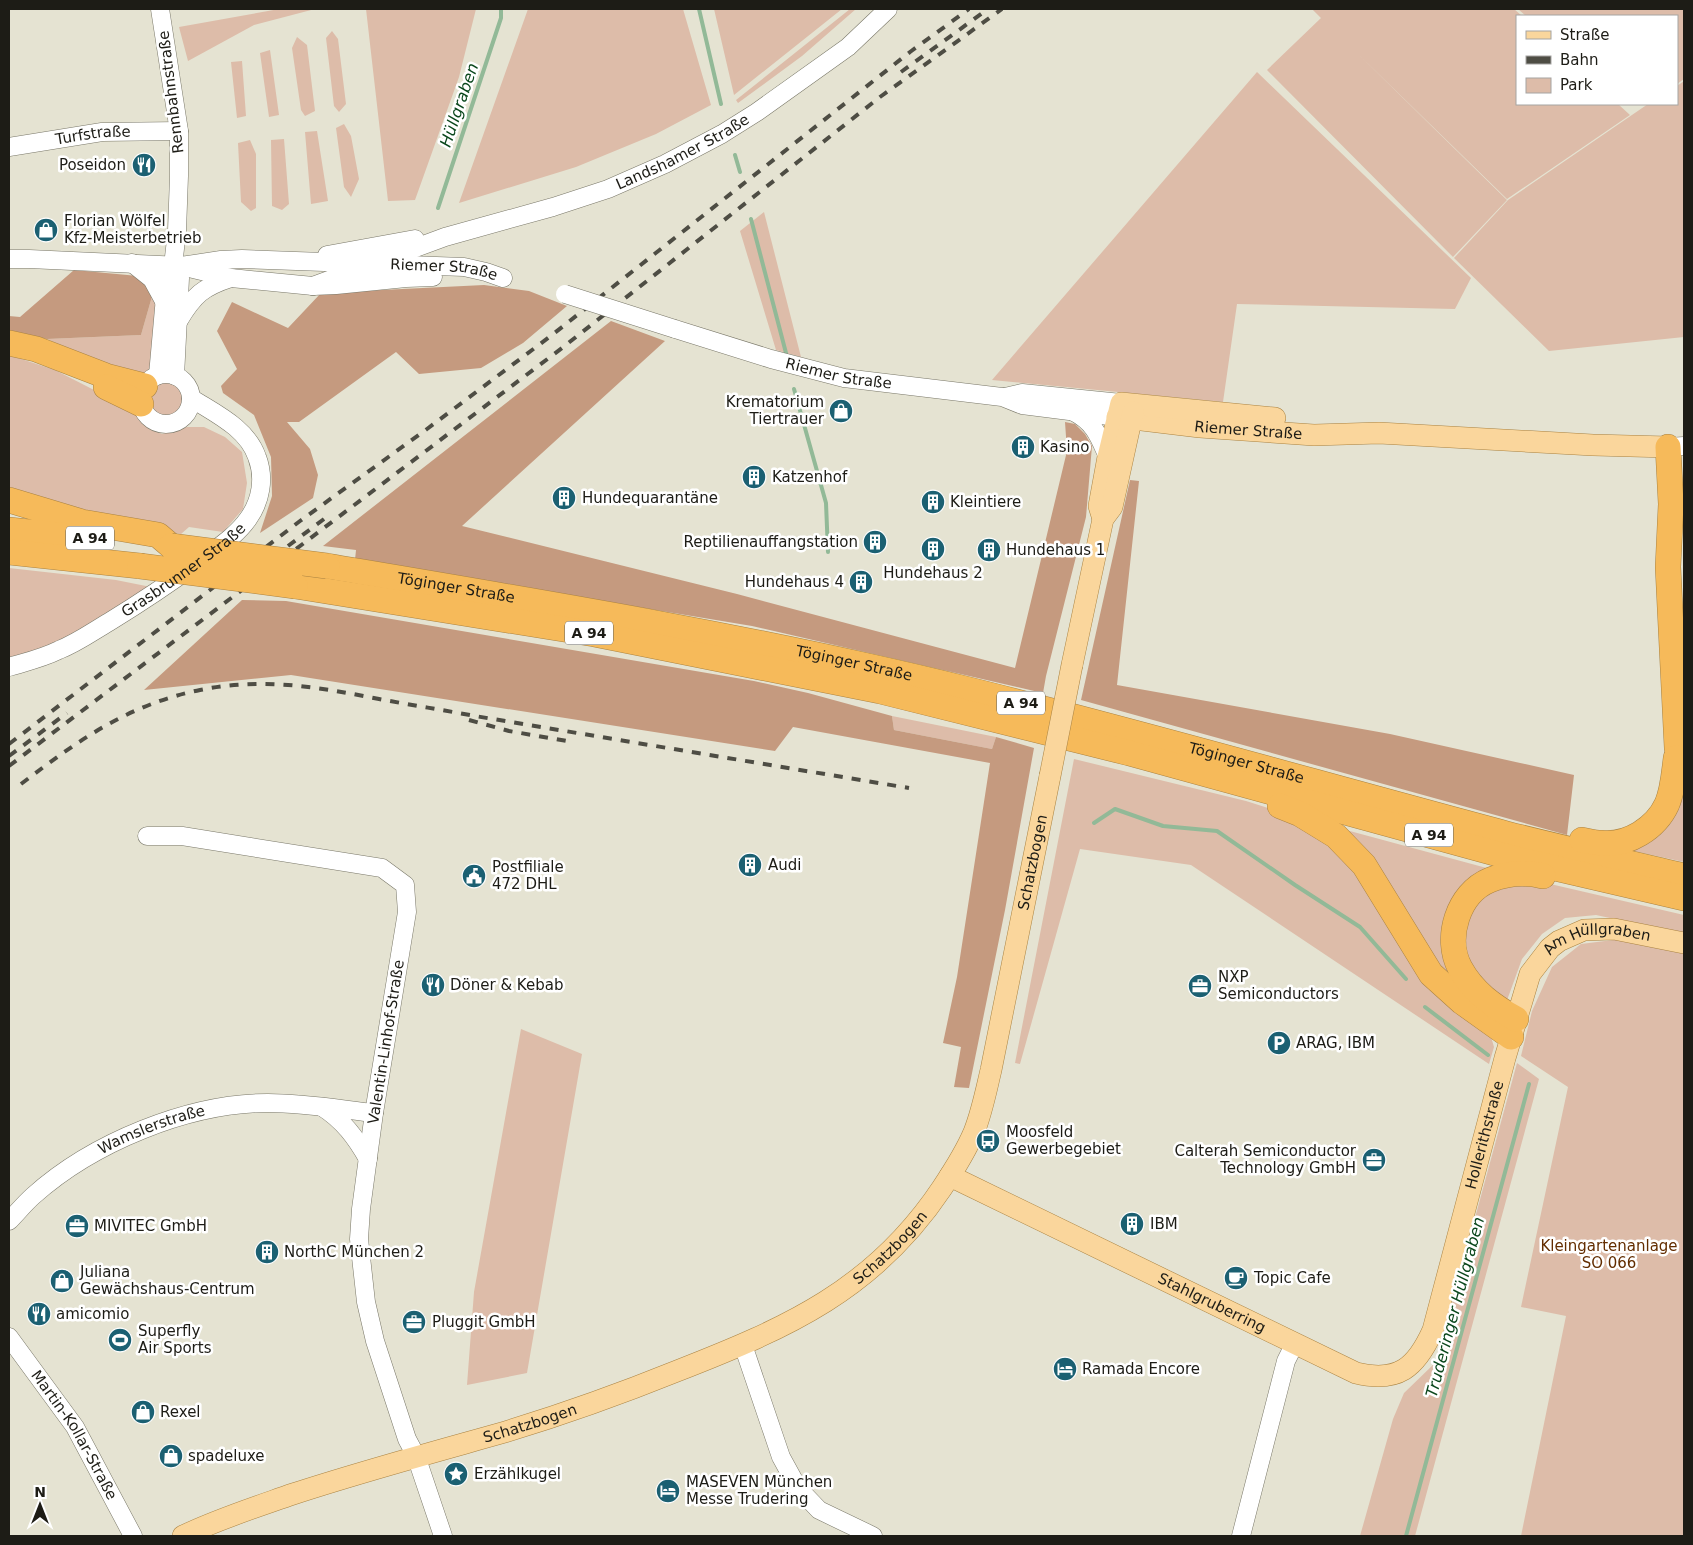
<svg xmlns="http://www.w3.org/2000/svg" width="1693" height="1545" viewBox="0 0 1693 1545" font-family="'DejaVu Sans',sans-serif">
	<style>
		.green { fill: #ddbca9 }
		.forest { fill: #c59a7f }
		.lines { fill: none; stroke-linecap: round; stroke-linejoin: round }
		.stream { stroke: #92b997; stroke-width: 4 }
		.minor-casing { stroke: #797768; stroke-width: 19 }
		.major-casing { stroke: #aa8342; stroke-width: 22 }
		.highway-casing { stroke: #aa8342; stroke-width: 26 }
		.minor { stroke: #fff; stroke-width: 18 }
		.major { stroke: #fad69c; stroke-width: 21 }
		.highway { stroke: #f6ba5a; stroke-width: 25 }
		.rail { stroke: #4e4d44; stroke-width: 4; stroke-dasharray: 9 9; stroke-linecap: butt }
		.minor-bridge-casing { stroke: #797768; stroke-width: 19; stroke-linecap: butt }
		.major-bridge-casing { stroke: #aa8342; stroke-width: 22; stroke-linecap: butt }
		.highway-bridge-casing { stroke: #aa8342; stroke-width: 26; stroke-linecap: butt }
		.minor-bridge { stroke: #fff; stroke-width: 18 }
		.major-bridge { stroke: #fad69c; stroke-width: 21 }
		.highway-bridge { stroke: #f6ba5a; stroke-width: 25 }
		.labels { text-anchor: middle; dominant-baseline: central; stroke-width: 5; stroke-linejoin: round; paint-order: stroke }
		.shield { fill: #fff; stroke: #61605c; stroke-width: 1 }
		.shield-label { font-size: 14px; font-weight: bold; fill: #1d1c16 }
		.street-label { font-size: 15px; fill: #1d1c16; stroke: #fff }
		.poi-label { font-size: 15px; fill: #1d1c16; stroke: #fff; text-anchor: start }
		.park-label { font-size: 15px; fill: #632d00; stroke: #fff }
		.water-label { font-size: 16px; font-style: italic; fill: #0a471c; stroke: #fff }
	</style>
	<rect width="100%" height="100%" fill="#e5e3d2"/>
	<path class="green" d="M279,9H315L254,25L188,61L179,27Z
		M366,9H476L459,77L415,200L388,201Z
		M528,9H683L711,105L656,134L576,167L459,203Z
		M714,9H842L734,95Z
		M850,9H856L802,56L738,103L736,100Z
		M1312,9H1514L1522,16H1517V104H1618L1630,115L1507,199L1354,50L1507,200L1453,257L1267,70L1321,18Z
		M1518,9H1684V79L1677,84V16H1526Z
		M332,31L338,39L346,104L339,112L334,106L326,38Z
		M297,37L307,45L315,111L305,116L301,110L292,48Z
		M270,50L279,115L269,117L260,53Z
		M242,61L246,116L237,118L231,62Z
		M1257,72L1471,278L1455,309L1237,304L1223,402L992,380Z
		M1684,81V337L1549,351L1454,258L1508,200L1648,104H1677V86Z
		M344,124L351,136L359,179L351,197L344,187L336,128Z
		M317,131L328,201L311,204L305,132Z
		M284,139L289,204L282,210L272,206L271,140Z
		M250,140L256,154V208L251,211L241,202L238,143Z
		M764,212L801,357L776,350L740,231Z
		M153,293L159,299L151,370L141,377H128L47,339L141,335Z
		M9,355L55,370L133,410L150,429L162,434L187,427H204L225,437L242,452L247,483L243,509L223,532L189,527L181,534L93,519L9,494Z
		M148 399a18 18 0 1 1 36 0a18 18 0 1 1-36 0Z
		M9,568L116,580L151,587C107,616 62,651 9,661Z
		M892,716L996,737L992,749L894,730Z
		M1074,759L1246,801L1284,813L1325,838L1489,1030L1494,1047L1489,1064L1191,865L1080,849L1020,1064L1015,1063Z
		M1678,780L1684,801V862L1620,848Z
		M1335,827L1494,870L1467,891L1460,991Z
		M1533,880L1684,915V934L1596,915L1565,918L1542,934L1522,959L1506,1003L1470,975L1463,918L1490,888Z
		M1621,939L1684,951V1536H1521L1566,1316L1521,1307L1568,1087L1521,1056L1532,1011L1552,967L1581,944Z
		M521,1029L582,1054L527,1373L467,1385L474,1292Z
		M1517,1063L1539,1079L1415,1536H1360L1393,1419L1404,1393L1436,1362Z"/>
	<path class="forest" d="M74,270L138,276L153,293L141,335L47,339L9,334V316L20,317Z
		M484,285L529,291L567,306L523,343L481,368L419,374L396,352L299,422H287L310,449L318,475L313,498L260,533L272,496L271,457L254,415L223,393L221,386L237,369L217,331L232,302L288,328L321,293Z
		M611,321L665,341L462,526L737,594L1015,668L1067,451L1065,422L1075,424L1085,434L1092,446L1086,517L1046,676L1043,693L752,626L355,560L356,550L323,546Z
		M1130,480L1139,481L1117,685L1390,734L1574,775L1567,835L1081,700Z
		M242,600L286,601L754,681L808,693L892,716L894,730L992,749L996,737L1034,748L1005,910L969,1088L954,1087L961,1047L943,1043L957,977L990,763L793,727L775,751L291,675L144,690Z"/>
	<g class="lines">
		<path class="stream" d="M699,9L721,104
			M735,155L740,172
			M438,208L501,18V9
			M751,219L786,353
			M794,389L826,503L828,552
			M1094,823L1115,809L1163,826L1217,831L1295,885L1360,927L1406,979
			M1425,1007L1488,1055
			M1406,1536L1529,1084"/>
		<g class="minor-casing">
			<g id="minor">
				<path id="s1" d="M9,147L102,132L179,131"/>
				<path d="M327,255L415,239"/>
				<path id="s2" d="M9,259H29L181,266L221,260L242,259L464,267L486,272L503,278"/>
				<path d="M132,263L152,279L164,301"/>
				<path d="M173,266L180,278L175,376"/>
				<path d="M189,268L231,278L313,286L336,285L406,278L433,277"/>
				<path id="s3" d="M313,286L445,237L553,207L608,189L665,164L722,134L757,112L848,47L888,9"/>
				<path d="M179,320C194,295 203,287 231,278"/>
				<path id="s4" d="M675,329L771,359L844,378L1002,397L1022,405L1117,417"/>
				<circle cx="166" cy="399" r="25"/>
				<path d="M158,375L167,275L173,266L177,231L179,176V131L160,9"/>
				<path d="M1005,397L1022,393L1121,403"/>
				<path d="M1074,412C1095,423 1099,437 1108,457"/>
				<path d="M1668,447L1684,446"/>
				<path id="s5" d="M9,667C26,662 43,658 59,650C77,643 92,632 109,622C140,603 170,583 200,561C217,548 236,536 248,519C261,501 265,478 257,457C247,428 216,414 191,398"/>
				<path d="M147,836H182L382,868L405,885L407,912L374,1113L361,1209L359,1239L366,1302L375,1341L407,1439L416,1456L443,1536"/>
				<path d="M322,1107C343,1120 356,1138 368,1159"/>
				<path id="s6" d="M9,1221C17,1213 24,1204 33,1196C92,1143 188,1103 268,1103C304,1103 339,1109 374,1113"/>
				<path id="s7" d="M9,1337L75,1427L133,1536"/>
				<path d="M743,1345L781,1457L798,1488L819,1510L873,1536"/>
				<path d="M1241,1536L1286,1361L1294,1345"/>
			</g>
		</g>
		<g class="major-casing">
			<g id="major">
				<path id="s8" d="M1117,417L1200,427L1314,435L1379,433L1593,445L1668,447"/>
				<path d="M1103,519L1099,506L1108,457L1121,403L1275,418"/>
				<path d="M1072,665L1103,519L1112,507L1133,412"/>
				<path id="s9" d="M950,1176L1356,1373C1398,1383 1416,1368 1433,1330L1505,1058L1530,974L1550,948L1559,941L1584,930L1614,929L1684,943"/>
				<path id="s10" d="M183,1536C218,1519 256,1507 293,1494C363,1471 434,1452 505,1432C564,1414 620,1394 677,1371C787,1328 874,1290 942,1188C954,1170 966,1151 974,1132C982,1112 986,1091 991,1070L1050,776"/>
			</g>
		</g>
		<g class="highway-casing">
			<g id="highway">
				<path d="M9,343L36,349L106,376L145,386"/>
				<path d="M106,387L141,404"/>
				<path d="M1668,447L1671,504L1668,567L1670,608L1677,748L1684,779"/>
				<path d="M9,500L82,522L158,535L171,546"/>
				<path d="M9,530L99,539"/>
				<path d="M9,552L140,566"/>
				<path id="s11" d="M327,566C541,602 755,637 966,689C1147,734 1327,786 1507,834C1566,849 1625,862 1684,876"/>
				<path d="M295,586L594,634L880,691L1129,753L1516,859L1684,898"/>
				<path d="M1280,806L1300,814L1336,836L1364,865L1431,974L1462,1002L1511,1037"/>
				<path d="M1582,840C1588,841 1595,843 1601,843C1628,846 1656,828 1667,804C1673,790 1674,773 1676,758"/>
				<path d="M1516,1019C1493,1006 1473,992 1460,968C1444,938 1458,893 1490,880C1507,873 1526,872 1543,876"/>
			</g>
		</g>
		<use href="#minor" class="minor"/>
		<use href="#major" class="major"/>
		<use href="#highway" class="highway"/>
		<path class="rail" d="M901,72L988,9
			M288,546L324,519
			M469,720L509,731L567,741
			M9,744L300,521L427,429L552,335L910,52L969,9
			M9,756L67,713
			M9,766L562,348L880,97L1002,9
			M21,784C79,740 127,705 200,690C262,677 318,687 379,699C411,705 443,710 475,716C619,740 764,764 909,788"/>
		<g class="minor-bridge-casing">
			<path id="minor-bridge" d="M565,294L675,329"/>
		</g>
		<g class="major-bridge-casing">
			<path id="major-bridge" d="M1050,776L1072,665"/>
		</g>
		<g class="highway-bridge-casing">
			<path id="highway-bridge" d="M171,546L327,566
				M140,566L295,586"/>
		</g>
		<use href="#minor-bridge" class="minor-bridge"/>
		<use href="#major-bridge" class="major-bridge"/>
		<use href="#highway-bridge" class="highway-bridge"/>
	</g>
	<defs>
		<g id="restaurant-disc" transform="scale(1.25)"><circle r="9.5" fill="#1b6072" stroke="#fff"/><path d="M-5-6h1v4h1v-4h1v4h1v-4h1v5L-1.5 .5V6h-2V.5L-5-1ZM5-6V6H3V1.5H1.5Q1.5-4 5-6Z" fill="#fff"/></g>
		<g id="shop-disc" transform="scale(1.25)"><circle r="9.5" fill="#1b6072" stroke="#fff"/><path d="M-5-2.5h2.3a2.7 3.5 0 0 1 5.4 0H5L5.5 6h-11ZM-1.5-2.5h3a1.5 2.3 0 0 0-3 0Z" fill="#fff"/></g>
		<g id="building-disc" transform="scale(1.25)"><circle r="9.5" fill="#1b6072" stroke="#fff"/><path d="M-4-6H4V6H1V3H-1V6H-4ZM-2.5-4.3h1.7v1.8h-1.7ZM.8-4.3h1.7v1.8H.8ZM-2.5-1h1.7V.8h-1.7ZM.8-1h1.7V.8H.8Z" fill="#fff"/></g>
		<g id="civic-disc" transform="scale(1.25)"><circle r="9.5" fill="#1b6072" stroke="#fff"/><path d="M-.6-6.5H3V-4.5H.6V-3L4-1V1h2V6H-6V1h2V-1L-.6-3ZM-1.2 2.5V6h2.4V2.5Z" fill="#fff"/></g>
		<g id="office-disc" transform="scale(1.25)"><circle r="9.5" fill="#1b6072" stroke="#fff"/><path d="M-6-3h4V-5.5h4V-3h4V5H-6ZM-1-4.5V-3h2v-1.5ZM-6 0V1H6V0Z" fill="#fff"/></g>
		<g id="parking-disc" transform="scale(1.25)"><circle r="9.5" fill="#1b6072" stroke="#fff"/><path d="M-3.5-5.5H1a3.5 3.5 0 0 1 0 7H-1V5.5H-3.5ZM-1-3.4V-.6H.8a1.4 1.4 0 0 0 0-2.8Z" fill="#fff"/></g>
		<g id="bus-disc" transform="scale(1.25)"><circle r="9.5" fill="#1b6072" stroke="#fff"/><path d="M-5-6H5V4H4V6H2V4H-2V6H-4V4H-5ZM-3.5-4V0h7V-4ZM-3.5 1.2v1.5H-2V1.2ZM2 1.2v1.5H3.5V1.2Z" fill="#fff"/></g>
		<g id="cafe-disc" transform="scale(1.25)"><circle r="9.5" fill="#1b6072" stroke="#fff"/><path d="M-5.5-4.5H6V0H3Q3 3.5 0 3.5H-2.5Q-5.5 3.5-5.5 0ZM3-3.2v2h1.7v-2ZM-6 4.5H4V6H-6Z" fill="#fff"/></g>
		<g id="stadium-disc" transform="scale(1.25)"><circle r="9.5" fill="#1b6072" stroke="#fff"/><path d="M0-5a6.5 5 0 1 0 0 10a6.5 5 0 1 0 0-10ZM-3.5-1.8h7v3.6h-7Z" fill="#fff"/></g>
		<g id="hotel-disc" transform="scale(1.25)"><circle r="9.5" fill="#1b6072" stroke="#fff"/><path d="M-6-4.5h1.5V1H6V5H4.5V3h-9V5H-6ZM-4 0a1.8 1.8 0 1 1 3.6 0ZM.5 0V-2.5h3Q6-2.5 6 0Z" fill="#fff"/></g>
		<g id="sight-disc" transform="scale(1.25)"><circle r="9.5" fill="#1b6072" stroke="#fff"/><path d="M0-6L1.8-2.2L6-1.7L2.9 1.2L3.7 5.4L0 3.3L-3.7 5.4L-2.9 1.2L-6-1.7L-1.8-2.2Z" fill="#fff"/></g>
	</defs>
	<g fill-rule="evenodd">
		<use href="#restaurant-disc" x="144" y="165"/>
		<use href="#shop-disc" x="46" y="230"/>
		<use href="#shop-disc" x="841" y="411"/>
		<use href="#building-disc" x="1023" y="447"/>
		<use href="#building-disc" x="754" y="477"/>
		<use href="#building-disc" x="564" y="498"/>
		<use href="#building-disc" x="933" y="502"/>
		<use href="#building-disc" x="875" y="542"/>
		<use href="#building-disc" x="933" y="549"/>
		<use href="#building-disc" x="989" y="550"/>
		<use href="#building-disc" x="861" y="582"/>
		<use href="#building-disc" x="750" y="865"/>
		<use href="#civic-disc" x="474" y="876"/>
		<use href="#restaurant-disc" x="433" y="985"/>
		<use href="#office-disc" x="1200" y="986"/>
		<use href="#parking-disc" x="1279" y="1043"/>
		<use href="#bus-disc" x="988" y="1141"/>
		<use href="#office-disc" x="1374" y="1160"/>
		<use href="#building-disc" x="1132" y="1224"/>
		<use href="#office-disc" x="77" y="1226"/>
		<use href="#building-disc" x="267" y="1252"/>
		<use href="#cafe-disc" x="1236" y="1278"/>
		<use href="#shop-disc" x="62" y="1281"/>
		<use href="#restaurant-disc" x="39" y="1314"/>
		<use href="#office-disc" x="414" y="1322"/>
		<use href="#stadium-disc" x="120" y="1340"/>
		<use href="#hotel-disc" x="1065" y="1369"/>
		<use href="#shop-disc" x="143" y="1412"/>
		<use href="#shop-disc" x="171" y="1456"/>
		<use href="#sight-disc" x="456" y="1474"/>
		<use href="#hotel-disc" x="668" y="1491"/>
	</g>
	<g class="labels">
		<g class="shield">
			<rect x="66" y="526.5" width="48" height="23" rx="4"/>
			<rect x="565" y="621.5" width="48" height="23" rx="4"/>
			<rect x="997" y="691.5" width="48" height="23" rx="4"/>
			<rect x="1405" y="823.5" width="48" height="23" rx="4"/>
		</g>
		<g class="shield-label">
			<text x="90" y="538">A 94</text>
			<text x="589" y="633">A 94</text>
			<text x="1021" y="703">A 94</text>
			<text x="1429" y="835">A 94</text>
		</g>
		<g class="street-label">
			<text transform="translate(171 92) rotate(-97)">Rennbahnstraße</text>
			<text stroke="none"><textPath href="#s1" startOffset="85">Turfstraße</textPath></text>
			<text stroke="none"><textPath href="#s3" startOffset="394">Landshamer Straße</textPath></text>
			<text stroke="none"><textPath href="#s2" startOffset="436">Riemer Straße</textPath></text>
			<text stroke="none"><textPath href="#s4" startOffset="170">Riemer Straße</textPath></text>
			<text stroke="none"><textPath href="#s8" startOffset="132">Riemer Straße</textPath></text>
			<text stroke="none"><textPath href="#s5" startOffset="201">Grasbrunner Straße</textPath></text>
			<text stroke="none"><textPath href="#s11" startOffset="131">Töginger Straße</textPath></text>
			<text stroke="none"><textPath href="#s11" startOffset="536">Töginger Straße</textPath></text>
			<text stroke="none"><textPath href="#s11" startOffset="941">Töginger Straße</textPath></text>
			<text stroke="none"><textPath href="#s10" startOffset="1190">Schatzbogen</textPath></text>
			<text stroke="none"><textPath href="#s9" startOffset="1002">Am Hüllgraben</textPath></text>
			<text transform="translate(386 1042) rotate(-81)">Valentin-Linhof-Straße</text>
			<text stroke="none"><textPath href="#s6" startOffset="172">Wamslerstraße</textPath></text>
			<text stroke="none"><textPath href="#s9" startOffset="752">Hollerithstraße</textPath></text>
			<text stroke="none"><textPath href="#s10" startOffset="770">Schatzbogen</textPath></text>
			<text stroke="none"><textPath href="#s9" startOffset="291">Stahlgruberring</textPath></text>
			<text stroke="none"><textPath href="#s10" startOffset="365">Schatzbogen</textPath></text>
			<text stroke="none"><textPath href="#s7" startOffset="118">Martin-Kollar-Straße</textPath></text>
		</g>
		<g class="poi-label">
			<text x="126" y="165" text-anchor="end">Poseidon</text>
			<text x="64" y="221">Florian Wölfel<tspan x="64" dy="17">Kfz-Meisterbetrieb</tspan></text>
			<text x="824" y="402" text-anchor="end">Krematorium<tspan x="824" dy="17">Tiertrauer</tspan></text>
			<text x="1040" y="447">Kasino</text>
			<text x="772" y="477">Katzenhof</text>
			<text x="582" y="498">Hundequarantäne</text>
			<text x="950" y="502">Kleintiere</text>
			<text x="858" y="542" text-anchor="end">Reptilienauffangstation</text>
			<text x="1006" y="550">Hundehaus 1</text>
			<text x="933" y="573" text-anchor="middle">Hundehaus 2</text>
			<text x="844" y="582" text-anchor="end">Hundehaus 4</text>
			<text x="768" y="865">Audi</text>
			<text x="492" y="867">Postfiliale<tspan x="492" dy="17">472 DHL</tspan></text>
			<text x="1218" y="977">NXP<tspan x="1218" dy="17">Semiconductors</tspan></text>
			<text x="450" y="985">Döner &amp; Kebab</text>
			<text x="1296" y="1043">ARAG, IBM</text>
			<text x="1006" y="1132">Moosfeld<tspan x="1006" dy="17">Gewerbegebiet</tspan></text>
			<text x="1356" y="1151" text-anchor="end">Calterah Semiconductor<tspan x="1356" dy="17">Technology GmbH</tspan></text>
			<text x="1150" y="1224">IBM</text>
			<text x="94" y="1226">MIVITEC GmbH</text>
			<text x="284" y="1252">NorthC München 2</text>
			<text x="80" y="1272">Juliana<tspan x="80" dy="17">Gewächshaus-Centrum</tspan></text>
			<text x="1254" y="1278">Topic Cafe</text>
			<text x="56" y="1314">amicomio</text>
			<text x="432" y="1322">Pluggit GmbH</text>
			<text x="138" y="1331">Superfly<tspan x="138" dy="17">Air Sports</tspan></text>
			<text x="1082" y="1369">Ramada Encore</text>
			<text x="160" y="1412">Rexel</text>
			<text x="188" y="1456">spadeluxe</text>
			<text x="474" y="1474">Erzählkugel</text>
			<text x="686" y="1482">MASEVEN München<tspan x="686" dy="17">Messe Trudering</tspan></text>
		</g>
		<g class="park-label">
			<text x="1609" y="1246">Kleingartenanlage<tspan x="1609" dy="17">SO 066</tspan></text>
		</g>
		<g class="water-label">
			<text transform="translate(459 105) rotate(-71)">Hüllgraben</text>
			<text transform="translate(1455 1307) rotate(-75)">Truderinger Hüllgraben</text>
		</g>
	</g>
	<rect width="1693" height="1545" fill="none" stroke="#1d1c16" stroke-width="20"/>
	<rect x="1516" y="15" width="162" height="90" fill="#ffffff" stroke="#a5a4a2"/>
	<rect x="1526" y="31" width="25" height="8" fill="#fad69c" stroke="#a5a4a2"/>
	<text x="1560" y="40" font-size="15" fill="#1d1c16">Straße</text>
	<rect x="1526" y="56" width="25" height="8" fill="#4e4d44" stroke="#a5a4a2"/>
	<text x="1560" y="65" font-size="15" fill="#1d1c16">Bahn</text>
	<rect x="1526" y="78" width="25" height="15" fill="#ddbca9" stroke="#a5a4a2"/>
	<text x="1560" y="90" font-size="15" fill="#1d1c16">Park</text>
	<g transform="translate(40 1505)" stroke="#ffffff" stroke-width="4" paint-order="stroke">
	<path d="M0-4L9 19L0 12L-9 19Z" fill="#1d1c16"/>
	<text y="-8" font-size="14" font-weight="bold" text-anchor="middle" fill="#1d1c16">N</text>
	</g>
</svg>
